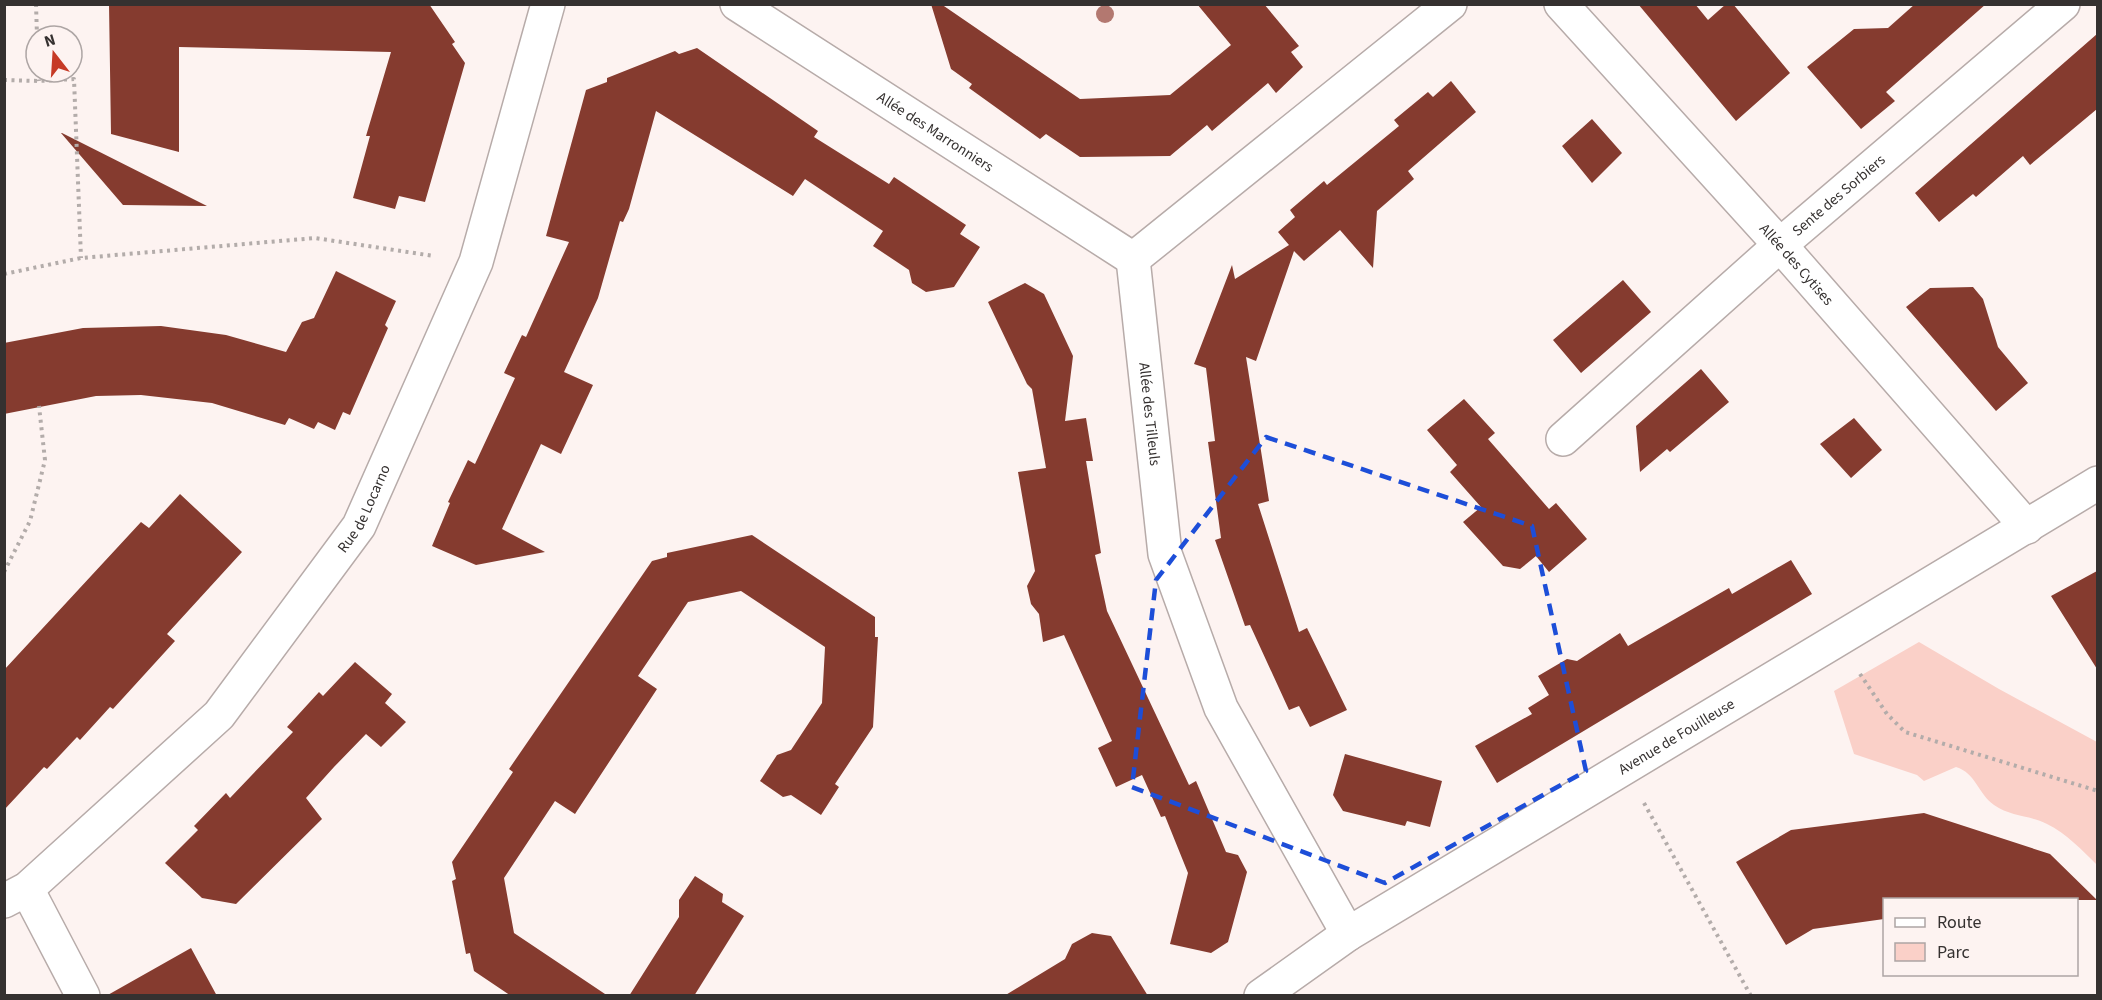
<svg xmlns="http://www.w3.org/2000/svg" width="2102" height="1000" viewBox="0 0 2102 1000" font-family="'Source Sans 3',sans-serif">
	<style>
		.green { fill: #fad0c8 }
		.building { fill: #853b2f }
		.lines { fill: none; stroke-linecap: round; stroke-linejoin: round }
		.minor-casing { stroke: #b7aba9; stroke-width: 36 }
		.tertiary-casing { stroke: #b7aba9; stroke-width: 36 }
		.path { stroke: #b3acaa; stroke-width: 4; stroke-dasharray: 3 4.5; stroke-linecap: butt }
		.minor { stroke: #fff; stroke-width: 33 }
		.tertiary { stroke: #fff; stroke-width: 33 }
		.tree { fill: #b37870 }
		.marked { fill: none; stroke: #1d4ed8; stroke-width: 4.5; stroke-dasharray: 12 8; stroke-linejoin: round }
		.labels { text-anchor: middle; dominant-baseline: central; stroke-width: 6; stroke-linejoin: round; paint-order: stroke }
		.street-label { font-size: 15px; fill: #353130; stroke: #fdf3f1 }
	</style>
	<rect width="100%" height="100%" fill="#fdf3f1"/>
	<path class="green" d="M1919,642L1999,689L2097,742V865C2083,851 2066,833 2047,824C2030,815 2011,817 1994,805C1978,794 1976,773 1956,767L1924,781L1917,775L1854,754L1834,691Z"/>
	<path class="building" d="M109,4H429L455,42L452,44L465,63L425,202L399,196L395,209L353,198L370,136H366L391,52L179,47V152L111,134Z
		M931,4H941L1080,99L1170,95L1231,45L1197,4H1264L1299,46L1291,52L1303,67L1276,93L1268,83L1212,131L1207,125L1170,156L1080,157L1046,134L1040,139L969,88L972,84L951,69Z
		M1638,4H1695L1708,20L1726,4H1733L1790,73L1736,121Z
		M1915,4H1986L1886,92L1895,101L1861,129L1807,67L1854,29L1888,28Z
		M2097,34V109L2030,165L2023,156L1976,197L1973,194L1939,222L1915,193Z
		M697,48L818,131L814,137L889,184L894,177L966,225L960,234L980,247L954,287L926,292L912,283L909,270L873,246L883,231L805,179L793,196L656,111L629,209L623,222L620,221L598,298L564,372L593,385L561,454L541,444L502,529L545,552L476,565L432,546L450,503L448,502L468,460L475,464L515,378L504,373L522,335L526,337L569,242L546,236L586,90L607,82V78L675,51L679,54Z
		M1451,81L1476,112L1408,171L1414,179L1377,211L1373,268L1340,230L1304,261L1294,251L1256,361L1246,357L1269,501L1258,504L1299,632L1307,628L1347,710L1310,727L1299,706L1289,710L1250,625L1245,626L1215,540L1221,538L1208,442L1215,441L1206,368L1194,364L1232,265L1235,279L1289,245L1278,232L1295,217L1290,210L1324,181L1327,185L1399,126L1394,120L1428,92L1433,97Z
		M1592,119L1622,153L1592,183L1562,146Z
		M61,133H62L207,206L123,205Z
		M336,271L396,301L385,325L388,328L350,415L343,412L335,430L318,422L314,429L289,418L285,425L212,403L141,395L96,396L4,414V343L83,328L161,326L226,335L286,352L302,322L314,318Z
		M1623,280L1651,312L1581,373L1553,340Z
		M1025,283L1044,294L1073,356L1065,421L1086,418L1093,461H1086L1101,553L1095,555L1107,611L1189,785L1196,781L1226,852L1238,855L1247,872L1228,942L1211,953L1170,944L1188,873L1165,816L1161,817L1142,775L1116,787L1098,748L1112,741L1064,635L1043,642L1039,614L1031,604L1027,586L1035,571L1018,472L1046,468L1032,389L1027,384L988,302Z
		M1973,287L1983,299L1998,347L2028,383L1996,411L1906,307L1930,288Z
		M1701,369L1729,402L1670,452L1667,449L1640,472L1636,426Z
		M1464,399L1495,433L1488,439L1549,509L1556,503L1587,539L1549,572L1536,556L1520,569L1503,566L1463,522L1481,507L1450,472L1457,465L1427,430Z
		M1854,418L1882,450L1851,478L1820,444Z
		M180,494L242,552L167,634L175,641L113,709L110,707L80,740L77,737L47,769L44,767L4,810V670L141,522L149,528Z
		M752,535L875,617V637H878L873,727L835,784L839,787L821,815L791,795L783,797L760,781L777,755L791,750L822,703L825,647L741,591L688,602L638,676L657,689L575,814L555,801L504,878L514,933L608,996H511L474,971L470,953L466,954L452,881L456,879L452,862L513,772L509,769L652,561L667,557V553Z
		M1791,560L1812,594L1497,783L1475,746L1532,714L1528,708L1549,695L1538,676L1567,659L1577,661L1620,633L1628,646L1729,588L1732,594Z
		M2097,571V669L2051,596Z
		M355,662L392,694L385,703L406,722L381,747L366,734L334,767L306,798L322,819L236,904L202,898L165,863L198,830L194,826L226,793L230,798L293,732L287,727L319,692L323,696Z
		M1345,754L1442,781L1430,827L1407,821L1405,826L1343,811L1333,795Z
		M1924,813L2050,854L2097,900H1884V919L1813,929L1786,945L1736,862L1791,830Z
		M695,876L723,894L722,902L744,916L694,996H629L679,917V900Z
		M1092,933L1111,936L1148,996H1004L1065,959L1072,944Z
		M191,948L217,996H106Z"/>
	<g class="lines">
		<g class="minor-casing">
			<g id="minor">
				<path id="s1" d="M737,4L1133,259"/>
				<path id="s2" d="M1561,4L1780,245L2027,527"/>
				<path id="s3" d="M1133,259L1165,554L1221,708L1348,934"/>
				<path d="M1133,259L1450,4"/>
				<path id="s4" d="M1563,439L1780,245L2063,4"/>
				<path d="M27,889L83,996"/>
				<path id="s5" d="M4,901L27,889L219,715L359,526L476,262L548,4"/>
			</g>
		</g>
		<g class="tertiary-casing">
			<g id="tertiary">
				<path id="s6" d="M1261,996L1348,934L2098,483"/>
			</g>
		</g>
		<path class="path" d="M36,4L37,36
			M38,72L39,81
			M4,80L39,81L74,79L81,258
			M4,274L81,258L315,238L434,256
			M4,572L30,521L45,460L39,406
			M1860,674L1887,714L1905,732L2098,791
			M1644,803L1751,996"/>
		<use href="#minor" class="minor"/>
		<use href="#tertiary" class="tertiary"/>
	</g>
	<circle class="tree" cx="1105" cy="14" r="9"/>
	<path class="marked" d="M1266,437L1532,526L1586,771L1385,883L1132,787L1156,580Z"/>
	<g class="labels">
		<g class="street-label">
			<text stroke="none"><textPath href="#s1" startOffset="236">Allée des Marronniers</textPath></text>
			<text stroke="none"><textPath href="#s4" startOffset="368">Sente des Sorbiers</textPath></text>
			<text stroke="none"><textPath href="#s2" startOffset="351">Allée des Cytises</textPath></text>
			<text stroke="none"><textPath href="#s3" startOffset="156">Allée des Tilleuls</textPath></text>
			<text stroke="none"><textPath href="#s5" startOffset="538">Rue de Locarno</textPath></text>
			<text stroke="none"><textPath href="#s6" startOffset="490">Avenue de Fouilleuse</textPath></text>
		</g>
	</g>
	<rect width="2102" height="1000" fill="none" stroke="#353130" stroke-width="12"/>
	<rect x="1883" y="898" width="195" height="78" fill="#fdf3f1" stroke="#ada5a4" stroke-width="1.5"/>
	<rect x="1895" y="918" width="30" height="9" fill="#ffffff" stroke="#ada5a4" stroke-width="1.5"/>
	<text x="1937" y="928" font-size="18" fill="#353130">Route</text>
	<rect x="1895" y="943" width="30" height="18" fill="#fad0c8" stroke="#ada5a4" stroke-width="1.5"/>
	<text x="1937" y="958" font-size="18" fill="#353130">Parc</text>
	<g transform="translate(54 54) rotate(343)"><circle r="28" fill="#fdf3f1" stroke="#ada5a4" stroke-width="1.5"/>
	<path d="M0-4.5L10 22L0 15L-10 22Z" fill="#c63a26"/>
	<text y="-9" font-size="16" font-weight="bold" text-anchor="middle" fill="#353130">N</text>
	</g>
</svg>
